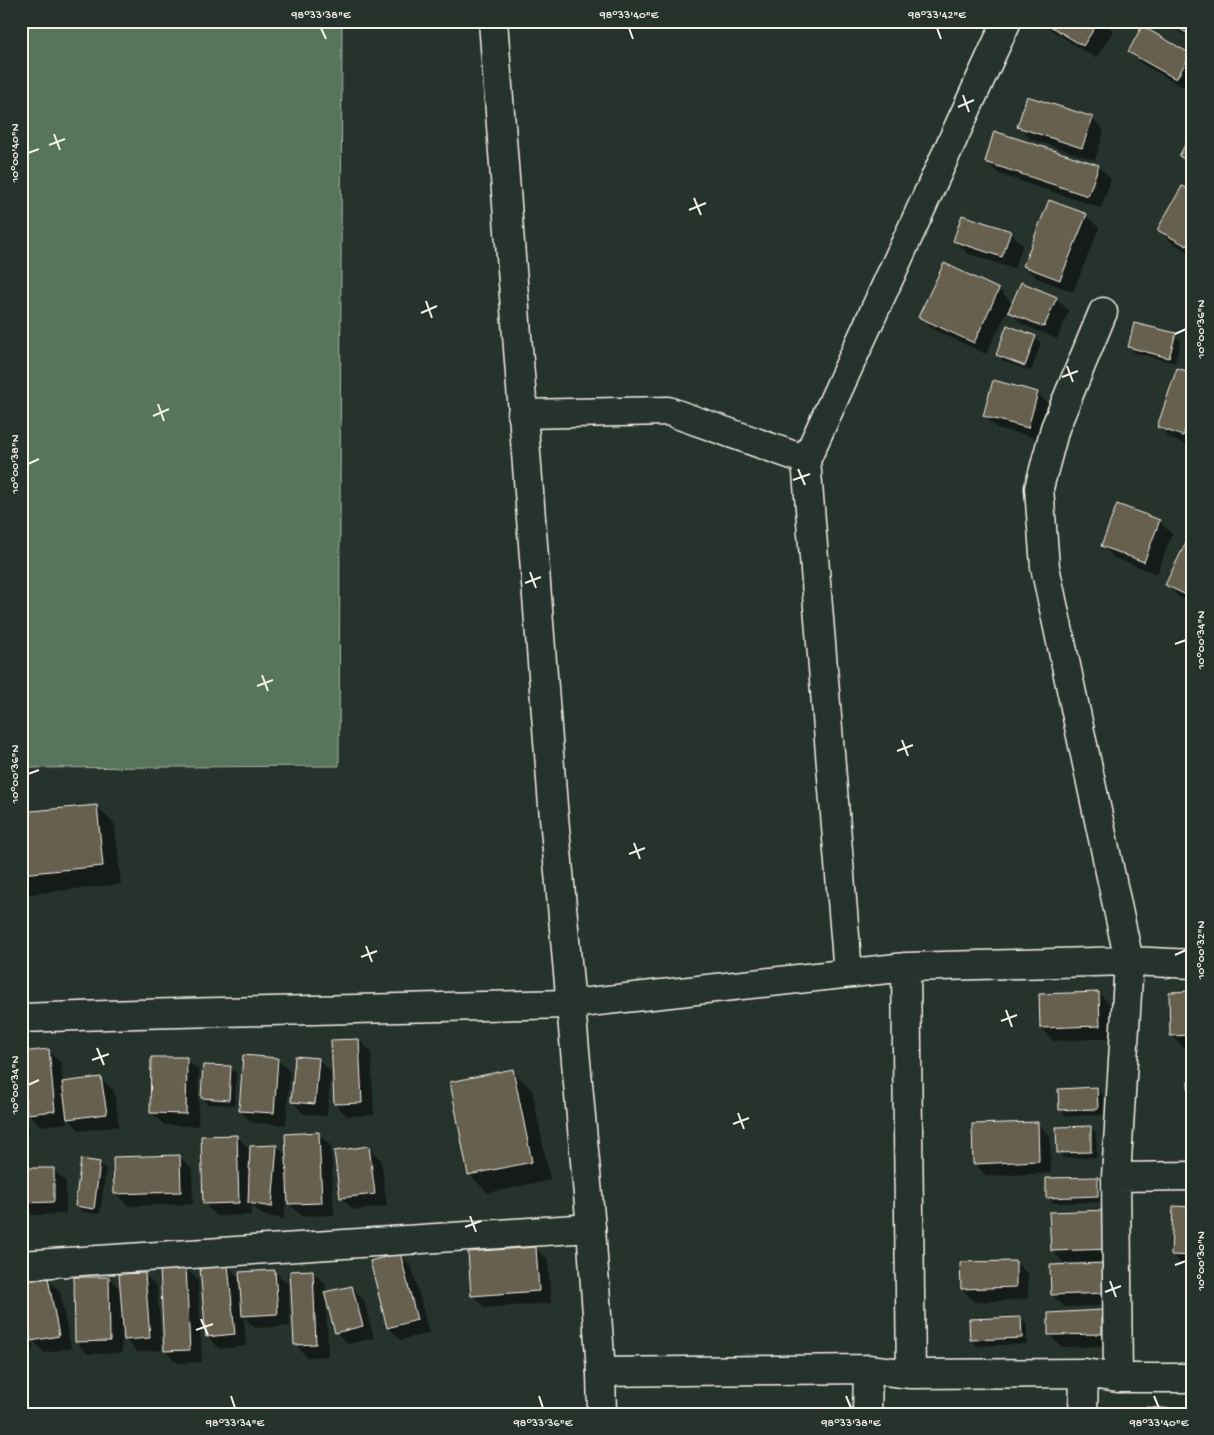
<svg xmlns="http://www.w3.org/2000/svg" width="1214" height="1435" viewBox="0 0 1214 1435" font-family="'Gochi Hand',sans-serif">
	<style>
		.green { fill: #57745c; stroke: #a6b2a2 }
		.shadow { fill: #0007 }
		.building { fill: #676050; stroke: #f4f1e8 }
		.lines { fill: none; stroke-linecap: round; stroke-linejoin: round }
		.street-casing { stroke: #f4f1e8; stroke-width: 31 }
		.secondary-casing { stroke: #f4f1e8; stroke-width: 31 }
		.street { stroke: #26332d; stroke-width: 28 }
		.secondary { stroke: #26332d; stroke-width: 28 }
		.ticks { fill: none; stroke: #f4f1e8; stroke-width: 2 }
		.neatline { fill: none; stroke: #f4f1e8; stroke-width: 2 }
		.ticks-label { font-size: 12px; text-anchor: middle; fill: #f4f1e8 }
	</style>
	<rect width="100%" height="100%" fill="#26332d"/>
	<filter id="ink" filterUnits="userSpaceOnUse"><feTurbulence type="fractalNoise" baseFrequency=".02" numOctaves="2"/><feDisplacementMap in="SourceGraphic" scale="10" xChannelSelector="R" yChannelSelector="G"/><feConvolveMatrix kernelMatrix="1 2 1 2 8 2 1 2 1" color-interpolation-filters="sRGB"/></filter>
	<g filter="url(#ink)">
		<path class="green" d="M21,21H342L339,766L21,768Z"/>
		<path class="shadow" d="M1043,21H1104L1113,31L1096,58L1054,32Z
			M1164,21H1193V40L1169,26Z
			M1129,52L1190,55L1193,58V84L1189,90L1142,64Z
			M1092,118L1104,131L1095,160L1031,139L1018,126Z
			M1193,134V168L1181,156Z
			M986,162L1098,166L1111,179L1101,208L999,174Z
			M1193,193V254L1171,242L1159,230Z
			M1050,201L1086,215L1099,228L1073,292L1037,278L1024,266Z
			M1010,232L1023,245L1014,269L967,253L955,241Z
			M945,265L999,290L1013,304L1056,298L1069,311L1057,339L1022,324L1008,310L986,354L932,329L920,316Z
			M1175,335L1181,341L1175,363L1135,353L1129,347Z
			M1035,337L1041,343L1031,371L1003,361L997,355Z
			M1193,374V447L1171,439L1159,427Z
			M1037,393L1050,406L1040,439L997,428L984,416Z
			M1159,521L1172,534L1157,574L1115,558L1102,546Z
			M1193,540V604L1179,597L1167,585Z
			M96,806L115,825L121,884L21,895V814Z
			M1099,993L1111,1006L1112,1038L1053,1041L1041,1028Z
			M1193,993V1048H1184L1171,1035Z
			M359,1040L371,1052L374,1115L347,1116L335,1104Z
			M48,1051L61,1063L63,1083L101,1078L114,1091L119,1126L81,1131L66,1117L67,1123L41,1126L28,1113Z
			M186,1059L199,1071L198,1126L164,1125L152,1113Z
			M277,1059L290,1072L286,1125L253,1123L240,1111Z
			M319,1060L331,1072L327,1116L304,1114L292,1101Z
			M230,1067L236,1073L235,1105L208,1104L202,1098Z
			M513,1071L532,1090L550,1180L488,1193L469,1174Z
			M21,1083L29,1133L21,1134Z
			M1097,1089L1103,1095L1104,1115L1067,1116L1061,1110Z
			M1037,1123L1050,1136L1051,1173L987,1176L974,1163Z
			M1090,1127L1096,1133L1097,1157L1064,1158L1058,1152Z
			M318,1134L331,1146L334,1215L302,1216L289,1204L288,1190H287L284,1219L262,1215L251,1204V1215L217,1216L204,1204L237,1136L251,1151L277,1146L287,1157Z
			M368,1148L381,1160L387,1206L354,1210L342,1198L335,1152Z
			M180,1157L192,1169L193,1204L128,1206L115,1193Z
			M100,1163L106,1169L100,1214L82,1212L76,1206Z
			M53,1169L66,1182V1214L33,1215L21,1203Z
			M1097,1178L1103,1184V1202L1054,1203L1048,1197Z
			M1193,1208V1267H1185L1172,1254Z
			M1050,1213L1124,1261L1064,1263L1052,1250Z
			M535,1248L548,1260L551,1303L485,1308L473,1295Z
			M400,1255L412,1267L429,1333L401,1340L388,1327Z
			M1015,1262L1028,1274V1299L975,1302L962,1289V1264Z
			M228,1266L241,1280L275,1272L288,1284L290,1326L255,1328L244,1317L246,1346L220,1349L208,1337Z
			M185,1267L198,1280L202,1362L178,1363L165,1351Z
			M313,1272L325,1284L326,1293L352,1287L364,1300L374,1338L348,1344L336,1332L326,1298L328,1356L307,1357L295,1344Z
			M145,1274L157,1287L162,1350L137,1352L125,1339L124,1329H122V1353L88,1354L76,1341L109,1278L121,1290Z
			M1119,1276L1120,1305L1065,1307L1052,1295Z
			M48,1279L60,1292L71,1348L45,1353L31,1339L34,1349L21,1352V1296L26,1315H28Z
			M1101,1312L1114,1324V1346L1062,1347L1049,1335Z
			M1021,1318L1027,1324V1344L977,1346L971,1340Z"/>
		<path class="building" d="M1042,21H1099L1083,46Z
			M1167,21H1193V37Z
			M1142,26L1191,54L1176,79L1128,52Z
			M1027,96L1093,117L1082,148L1017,127Z
			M994,131L1099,165L1088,196L985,162Z
			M1193,131V164L1179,156Z
			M1182,186L1193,191V236L1187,246L1157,230Z
			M1049,200L1087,214L1060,280L1023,266Z
			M962,215L1011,231L1002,257L953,241Z
			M944,263L999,289L974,343L918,317Z
			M1021,282L1057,297L1044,327L1008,312Z
			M1134,323L1176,333L1169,358L1128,347Z
			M1007,325L1036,336L1025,366L996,355Z
			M1177,368L1193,373V406L1183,436L1157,427Z
			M993,380L1038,392L1028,428L983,416Z
			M1117,504L1160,520L1144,562L1101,546Z
			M1189,536L1193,538V598L1165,585Z
			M97,805L103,866L21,874V812Z
			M1193,991V1035L1170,1036L1169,992Z
			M1099,992L1100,1026L1040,1028L1039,994Z
			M359,1039L362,1103L334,1104L331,1040Z
			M49,1049L55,1111L27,1114L21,1052Z
			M243,1055L278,1058L274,1113L239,1111Z
			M295,1056L319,1058L315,1104L291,1102Z
			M151,1057H187L186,1114L150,1113Z
			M203,1065L231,1066L229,1100L201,1098Z
			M513,1069L532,1162L468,1175L450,1082Z
			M101,1077L107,1114L67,1119L62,1082Z
			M1188,1081H1193V1123H1190Z
			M1097,1087L1098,1109L1059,1110L1058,1089Z
			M1038,1122L1039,1161L973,1164L972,1124Z
			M1091,1126V1152L1057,1153L1056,1127Z
			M319,1132L322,1203L288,1204L285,1134Z
			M237,1135L239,1203L203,1204L201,1136Z
			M277,1145L272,1207L248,1203L250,1146Z
			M369,1146L375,1194L340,1198L334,1151Z
			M180,1155L181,1192L114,1194L113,1157Z
			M81,1159L100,1162L94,1209L75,1206Z
			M21,1168H54V1202L21,1203Z
			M1098,1177V1196L1046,1198V1178Z
			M1173,1206L1193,1207V1256L1171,1255Z
			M1111,1210L1112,1249L1051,1251L1049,1212Z
			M536,1247L539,1291L471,1296L468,1252Z
			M400,1253L417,1320L387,1328L370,1261Z
			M1016,1261V1287L961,1289L960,1262Z
			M1107,1263L1108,1293L1051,1295L1050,1265Z
			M228,1265L235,1334L206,1337L200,1268Z
			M186,1266L190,1350L164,1351L160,1267Z
			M275,1270L278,1314L242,1316L239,1272Z
			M313,1270L316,1344L294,1345L290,1271Z
			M145,1273L150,1338L124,1340L119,1274Z
			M74,1277H109L110,1341L75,1342Z
			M48,1278L59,1336L31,1341L21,1282Z
			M352,1286L363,1326L335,1333L324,1292Z
			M1102,1310V1334L1048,1335V1313Z
			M1021,1317L1022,1338L970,1340L969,1319Z
			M1146,1407L1193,1410V1414H1145Z"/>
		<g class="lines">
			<g class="street-casing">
				<path id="street" d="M1103,312L1055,428L1039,488L1045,567L1129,961L1116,1177L1118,1378
					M522,414L668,411L806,460
					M906,967L911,1374
					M848,973L806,460L1007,21
					M21,1018L137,1014L571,1004L906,967L1129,961L1193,964
					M1116,1177L1193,1176
					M21,1265L591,1228
					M868,1369L911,1374L1084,1373L1118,1378H1193
					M601,1372L868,1369L867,1414
					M1083,1414L1084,1373"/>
			</g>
			<g class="secondary-casing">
				<path id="secondary" d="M493,21L553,806L591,1228L601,1372L602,1414"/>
			</g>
			<use href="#street" class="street"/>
			<use href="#secondary" class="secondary"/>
		</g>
	</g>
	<path class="ticks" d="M321,28L326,39M629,28L633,39M937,28L941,39M963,95L969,112M958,107L974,100M54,134L60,150M49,145L65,139M28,153L39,149M694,198L701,215M689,210L706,203M426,301L432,318M421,313L437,306M1175,334L1186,329M1067,366L1073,382M1062,377L1078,371M158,404L164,421M153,416L169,409M28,464L39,459M798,469L805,485M793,480L810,474M530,572L536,588M525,583L541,577M1175,644L1186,640M262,675L268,691M257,686L273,680M902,740L908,756M897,751L913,745M28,774L39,770M634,843L640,859M629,854L645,848M366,946L372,962M1175,955L1186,950M361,957L377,951M1006,1010L1012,1027M1001,1021L1017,1015M97,1048L104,1065M92,1060L109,1054M28,1085L39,1080M738,1113L744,1129M733,1124L749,1118M470,1216L476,1232M465,1227L481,1221M1175,1265L1186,1261M1110,1281L1116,1297M1105,1292L1121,1286M201,1319L208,1335M196,1330L213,1324M231,1396L235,1408M539,1396L543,1408M846,1396L851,1408M1154,1396L1159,1408"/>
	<rect width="1214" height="1435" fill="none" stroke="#26332d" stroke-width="55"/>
	<rect x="28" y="28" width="1158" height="1380" class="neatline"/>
	<g class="ticks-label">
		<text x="321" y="18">98°33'38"E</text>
		<text x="629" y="18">98°33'40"E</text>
		<text x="937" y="18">98°33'42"E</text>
		<text transform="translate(14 153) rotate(-90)" y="4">10°00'40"N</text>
		<text transform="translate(1200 329) rotate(-90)" y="4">10°00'36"N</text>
		<text transform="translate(14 464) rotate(-90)" y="4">10°00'38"N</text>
		<text transform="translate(1200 640) rotate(-90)" y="4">10°00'34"N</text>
		<text transform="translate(14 774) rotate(-90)" y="4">10°00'36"N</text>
		<text transform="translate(1200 950) rotate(-90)" y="4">10°00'32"N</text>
		<text transform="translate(14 1085) rotate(-90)" y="4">10°00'34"N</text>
		<text transform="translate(1200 1261) rotate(-90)" y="4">10°00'30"N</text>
		<text x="235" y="1426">98°33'34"E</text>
		<text x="543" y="1426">98°33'36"E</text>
		<text x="851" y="1426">98°33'38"E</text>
		<text x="1159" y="1426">98°33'40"E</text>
	</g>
</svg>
